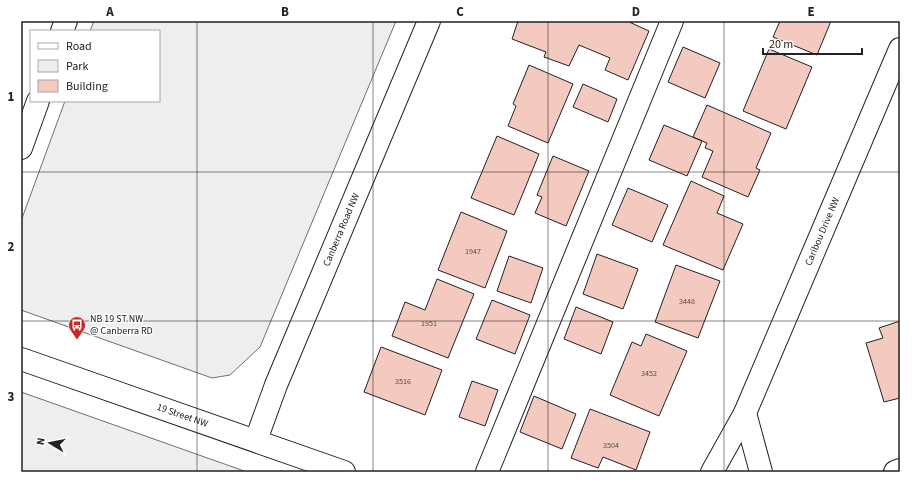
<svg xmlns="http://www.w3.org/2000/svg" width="921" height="493" viewBox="0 0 921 493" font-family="'Source Sans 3',sans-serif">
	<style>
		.green { fill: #eee; stroke: #6f6f6f }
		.building { fill: #f3c9c0; stroke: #222 }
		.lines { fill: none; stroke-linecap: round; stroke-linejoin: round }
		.minor-casing { stroke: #222; stroke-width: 24 }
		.minor { stroke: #fff; stroke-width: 22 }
		.grid { fill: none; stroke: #222; stroke-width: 1; stroke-opacity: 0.55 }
		.labels { text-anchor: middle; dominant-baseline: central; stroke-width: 3; stroke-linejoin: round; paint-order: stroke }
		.number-label { font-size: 8px; fill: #564c4a }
		.street-label { font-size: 10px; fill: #222; stroke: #fff }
		.poi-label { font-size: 10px; fill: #222; stroke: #fff; text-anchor: start }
		.neatline { fill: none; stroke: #222; stroke-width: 1.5 }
		.grid-label { font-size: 13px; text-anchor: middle; font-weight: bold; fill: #222 }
	</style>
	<rect width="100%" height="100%" fill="#fff"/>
	<path class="green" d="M94,21H396L260,347L230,375L212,378L21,310V221L65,101H159V31H90Z
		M21,392L247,472H21Z"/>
	<path class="building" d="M518,21H627L649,31L628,80L605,70L610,58L579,45L569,66L544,57L546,52L512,39Z
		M780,21H831L817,55L773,37Z
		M683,47L720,63L705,98L668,82Z
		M769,49L812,67L786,129L743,111Z
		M529,65L573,84L548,143L508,126L516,106L513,104Z
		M583,84L617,99L608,122L573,107Z
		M707,105L771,133L756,168L760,170L748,197L702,177L713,151L705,148L707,143L693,137Z
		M664,125L702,141L687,176L649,160Z
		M497,136L539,154L514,215L471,198Z
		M553,156L589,171L566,226L535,213L542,197L537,195Z
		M691,181L724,196L717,213L743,224L723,270L663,245Z
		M628,188L668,205L652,242L612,225Z
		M461,212L507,231L485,288L438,270Z
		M597,254L638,269L623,309L583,294Z
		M509,256L543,268L531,303L497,291Z
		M676,265L720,281L698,338L655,322Z
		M437,279L474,294L448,358L392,336L405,302L425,310Z
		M492,300L530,315L515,354L476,339Z
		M576,307L613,322L601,354L564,339Z
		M900,321V398L884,402L866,343L883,338L879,328Z
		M646,334L687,351L659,416L610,395L632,342L641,346Z
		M381,347L442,370L425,415L364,392Z
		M472,381L498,390L485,426L459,417Z
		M534,396L576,414L562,449L520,432Z
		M590,409L650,432L636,470L603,457L598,468L571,458Z"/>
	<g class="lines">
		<g class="minor-casing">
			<g id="minor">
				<path d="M62,31L66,21"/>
				<path d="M21,148L38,101"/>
				<path id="s1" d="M21,359L344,472"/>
				<path d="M745,413L761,472"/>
				<path id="s2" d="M256,440L276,385L429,21"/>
				<path d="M487,472L672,21"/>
				<path id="s3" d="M712,472L745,413L900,49"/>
				<path d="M895,472L900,470"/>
			</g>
		</g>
		<use href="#minor" class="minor"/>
	</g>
	<path class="grid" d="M197,21V472M373,21V472M548,21V472M724,21V472M21,172H900M21,321H900"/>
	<defs>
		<g id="bus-pin" transform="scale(0.9)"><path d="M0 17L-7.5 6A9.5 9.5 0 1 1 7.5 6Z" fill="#c62828" stroke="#fff"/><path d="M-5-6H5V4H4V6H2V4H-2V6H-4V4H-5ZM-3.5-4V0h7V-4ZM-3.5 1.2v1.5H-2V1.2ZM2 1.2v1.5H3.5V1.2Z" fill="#fff"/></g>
	</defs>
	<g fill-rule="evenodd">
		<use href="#bus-pin" x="77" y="325"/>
	</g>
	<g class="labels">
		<g class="number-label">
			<text x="473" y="251">1947</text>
			<text x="687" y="301">3448</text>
			<text x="429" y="323">1951</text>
			<text x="649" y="373">3452</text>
			<text x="403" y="381">3516</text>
			<text x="611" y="445">3504</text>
		</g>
		<g class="street-label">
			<text stroke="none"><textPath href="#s2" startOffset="227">Canberra Road NW</textPath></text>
			<text stroke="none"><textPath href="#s3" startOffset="265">Caribou Drive NW</textPath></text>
			<text stroke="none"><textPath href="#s1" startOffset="171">19 Street NW</textPath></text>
		</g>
		<g class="poi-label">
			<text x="90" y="319">NB 19 ST NW<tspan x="90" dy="12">@ Canberra RD</tspan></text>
		</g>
	</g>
	<rect width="921" height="493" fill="none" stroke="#ffffff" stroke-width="44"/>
	<rect x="30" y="30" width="130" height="72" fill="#ffffff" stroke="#a7a7a7"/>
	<rect x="38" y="43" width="20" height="6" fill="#ffffff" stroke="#a7a7a7"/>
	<text x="66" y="50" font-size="12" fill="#222222">Road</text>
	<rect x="38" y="60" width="20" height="12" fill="#eeeeee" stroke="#a7a7a7"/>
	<text x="66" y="70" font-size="12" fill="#222222">Park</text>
	<rect x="38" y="80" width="20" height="12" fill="#f3c9c0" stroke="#a7a7a7"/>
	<text x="66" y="90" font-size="12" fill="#222222">Building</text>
	<g transform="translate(50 443) rotate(280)" stroke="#ffffff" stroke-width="3" paint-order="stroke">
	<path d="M0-3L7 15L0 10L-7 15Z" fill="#222222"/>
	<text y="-6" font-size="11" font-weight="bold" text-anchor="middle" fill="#222222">N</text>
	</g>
	<path d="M763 48v6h99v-6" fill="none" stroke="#222222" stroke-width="2"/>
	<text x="769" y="48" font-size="12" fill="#222222" stroke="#ffffff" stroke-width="3" paint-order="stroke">20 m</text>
	<rect x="22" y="22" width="877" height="449" class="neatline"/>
	<g class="grid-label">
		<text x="110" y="16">A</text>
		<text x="285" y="16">B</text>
		<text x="460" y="16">C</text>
		<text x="636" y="16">D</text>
		<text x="811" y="16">E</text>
		<text x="11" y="101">1</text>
		<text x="11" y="251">2</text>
		<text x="11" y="401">3</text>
	</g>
</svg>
